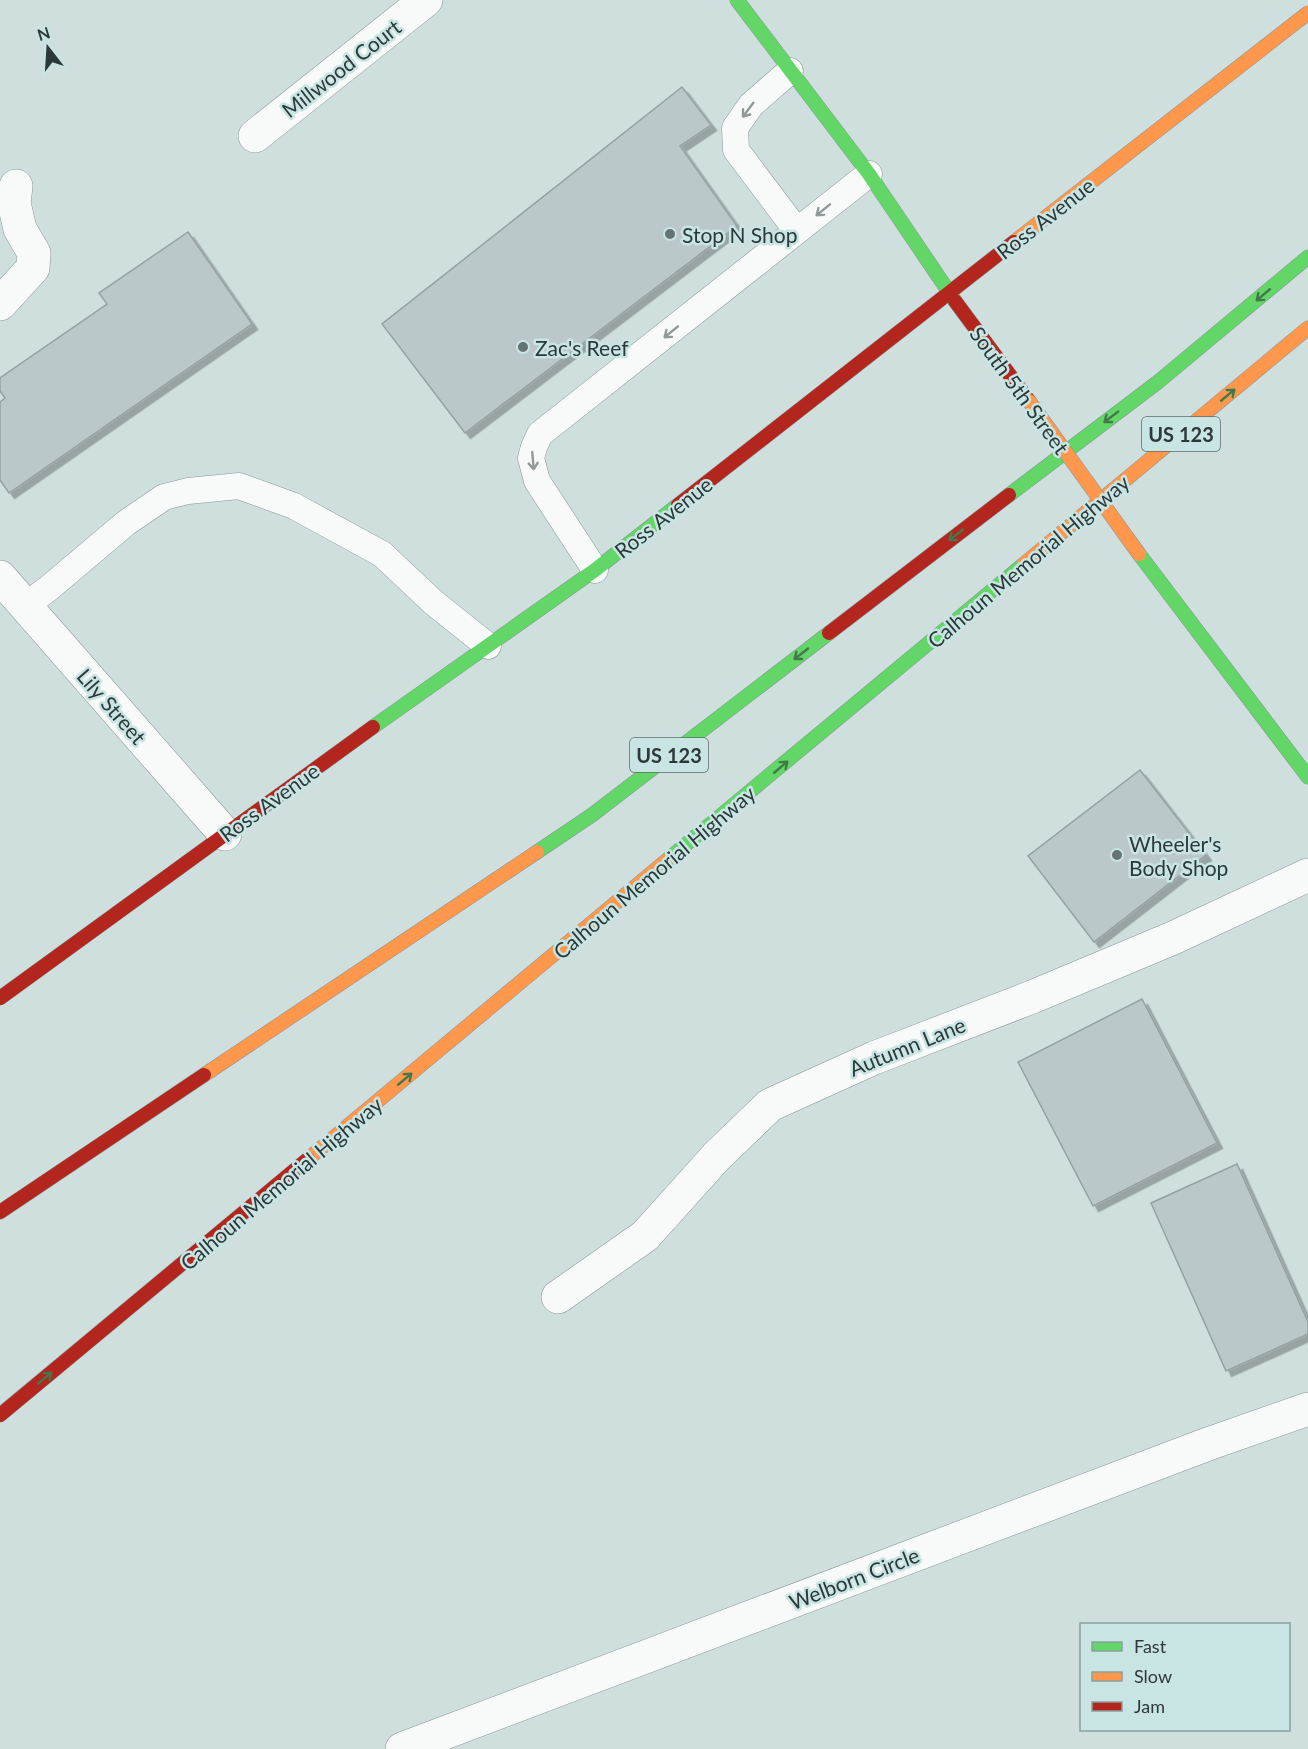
<svg xmlns="http://www.w3.org/2000/svg" width="1308" height="1749" viewBox="0 0 1308 1749" font-family="Lato,sans-serif">
	<style>
		.building { fill: #bbc8c9; stroke: #95a1a2; stroke-width: 1.5; filter: url(#shadow) }
		.lines { fill: none; stroke-linecap: round; stroke-linejoin: round }
		.lane-casing { stroke: #8a9696; stroke-width: 27 }
		.street-casing { stroke: #8a9696; stroke-width: 34 }
		.fast-casing { stroke: #8a9696; stroke-width: 15 }
		.slow-casing { stroke: #8a9696; stroke-width: 15 }
		.jam-casing { stroke: #8a9696; stroke-width: 15 }
		.lane { stroke: #f8fafa; stroke-width: 26 }
		.street { stroke: #f8fafa; stroke-width: 33 }
		.fast { stroke: #63d668; stroke-width: 14 }
		.slow { stroke: #ff974d; stroke-width: 14 }
		.jam { stroke: #b3261e; stroke-width: 14 }
		.slow-bridge-casing { stroke: #8a9696; stroke-width: 15; stroke-linecap: butt }
		.slow-bridge { stroke: #ff974d; stroke-width: 14 }
		.oneway { stroke: #929a99 }
		.oneway2 { stroke: #43784b }
		.poi-dot { fill: #657372; stroke: #c8e5e4; stroke-width: 2 }
		.labels { text-anchor: middle; dominant-baseline: central; stroke-width: 5; stroke-linejoin: round; paint-order: stroke }
		.shield { fill: #c8e5e4; stroke: #5c6d6c; stroke-width: 1.5 }
		.shield-label { font-size: 20px; font-weight: bold; fill: #2d3938 }
		.street-label { font-size: 21px; fill: #2d3938; stroke: #c8e5e4 }
		.poi-label { font-size: 21px; fill: #2d3938; stroke: #c8e5e4; text-anchor: start }
	</style>
	<defs>
		<filter id="shadow"><feDropShadow dx="5.5" dy="5.5" stdDeviation="0" flood-color="#0004"/></filter>
	</defs>
	<rect width="100%" height="100%" fill="#cedfde"/>
	<path class="building" d="M682,87L711,125L680,146L737,226L465,433L382,324Z
		M188,232L252,324L9,493L0,480V402L5,398L0,391V378L107,304L99,293Z
		M1140,770L1206,855L1094,942L1028,856Z
		M1142,999L1217,1143L1093,1206L1018,1062Z
		M1237,1164L1308,1322V1334L1226,1371L1151,1203Z"/>
	<g class="lines">
		<g class="lane-casing">
			<path id="lane" d="M790,71L751,105L735,128L736,150L797,231
				M595,570L537,481L531,458L534,447L540,434L869,174
				M25,606L49,588L126,523L164,497L188,491L239,486L294,506L382,554L433,602L488,646"/>
		</g>
		<g class="street-casing">
			<path id="street" d="M255,136L426,0
				M0,304L33,268L34,253L20,229L14,203L16,186
				M0,577L225,834
				M558,1297L645,1236L716,1157L770,1105L874,1058L1032,997L1173,938L1308,875
				M402,1749L1208,1444L1308,1409"/>
		</g>
		<g class="fast-casing">
			<path id="fast" d="M737,0L869,174L955,301
				M1009,495L1158,382L1308,257
				M1139,554L1308,777
				M373,727L595,570L678,505
				M537,852L592,815L829,633
				M666,861L1024,564"/>
		</g>
		<g class="slow-casing">
			<path id="slow" d="M1014,242L1308,13
				M1024,564L1308,328
				M204,1075L537,852
				M308,1159L666,861"/>
		</g>
		<g class="jam-casing">
			<path id="jam" d="M955,301L1029,401
				M678,505L1014,242
				M829,633L1009,495
				M0,998L373,727
				M0,1212L204,1075
				M0,1415L308,1159"/>
		</g>
		<use href="#lane" class="lane"/>
		<use href="#street" class="street"/>
		<use href="#fast" class="fast"/>
		<use href="#slow" class="slow"/>
		<use href="#jam" class="jam"/>
		<g class="slow-bridge-casing">
			<path id="slow-bridge" d="M1029,401L1139,554"/>
		</g>
		<use href="#slow-bridge" class="slow-bridge"/>
	</g>
	<defs><path id="oneway-shaft" d="M-6 0H5M1.5-3L5.5 0L1.5 3" fill="none" stroke-width="1.6" stroke-linecap="round" stroke-linejoin="round" transform="scale(1.5)"/></defs>
	<g class="oneway">
		<use href="#oneway-shaft" transform="translate(748 110) rotate(127)"/>
		<use href="#oneway-shaft" transform="translate(823 210) rotate(141)"/>
		<use href="#oneway-shaft" transform="translate(671 332) rotate(141)"/>
		<use href="#oneway-shaft" transform="translate(533 461) rotate(85)"/>
	</g>
	<g class="oneway2">
		<use href="#oneway-shaft" transform="translate(1263 295) rotate(140)"/>
		<use href="#oneway-shaft" transform="translate(1228 395) rotate(-40)"/>
		<use href="#oneway-shaft" transform="translate(1111 417) rotate(143)"/>
		<use href="#oneway-shaft" transform="translate(956 535) rotate(142)"/>
		<use href="#oneway-shaft" transform="translate(801 654) rotate(142)"/>
		<use href="#oneway-shaft" transform="translate(781 767) rotate(-40)"/>
		<use href="#oneway-shaft" transform="translate(405 1079) rotate(-40)"/>
		<use href="#oneway-shaft" transform="translate(45 1378) rotate(-40)"/>
	</g>
	<g class="poi-dot">
		<circle cx="670" cy="234" r="6"/>
		<circle cx="523" cy="347" r="6"/>
		<circle cx="1117" cy="855" r="6"/>
	</g>
	<g class="labels">
		<g class="shield">
			<rect x="1142" y="417" width="78" height="34" rx="4.5"/>
			<rect x="630" y="738" width="78" height="34" rx="4.5"/>
		</g>
		<g class="shield-label">
			<text x="1181" y="434">US 123</text>
			<text x="669" y="755">US 123</text>
		</g>
		<g class="street-label">
			<text transform="translate(341 68) rotate(-38)">Millwood Court</text>
			<text transform="translate(1045 218) rotate(-38)">Ross Avenue</text>
			<text transform="translate(1020 390) rotate(54)">South 5th Street</text>
			<text transform="translate(663 517) rotate(-38)">Ross Avenue</text>
			<text transform="translate(1028 561) rotate(-40)">Calhoun Memorial Highway</text>
			<text transform="translate(112 706) rotate(49)">Lily Street</text>
			<text transform="translate(269 802) rotate(-36)">Ross Avenue</text>
			<text transform="translate(654 872) rotate(-40)">Calhoun Memorial Highway</text>
			<text transform="translate(907 1046) rotate(-22)">Autumn Lane</text>
			<text transform="translate(281 1183) rotate(-40)">Calhoun Memorial Highway</text>
			<text transform="translate(854 1578) rotate(-21)">Welborn Circle</text>
		</g>
		<g class="poi-label">
			<text x="682" y="234">Stop N Shop</text>
			<text x="535" y="347">Zac's Reef</text>
			<text x="1129" y="843">Wheeler's<tspan x="1129" dy="24">Body Shop</tspan></text>
		</g>
	</g>
	<rect x="1080" y="1623" width="210" height="108" fill="#c8e5e4" stroke="#8aa09f" stroke-width="1.5"/>
	<rect x="1092" y="1642" width="30" height="9" fill="#63d668" stroke="#8aa09f" stroke-width="1.5"/>
	<text x="1134" y="1653" font-size="18" fill="#2d3938">Fast</text>
	<rect x="1092" y="1672" width="30" height="9" fill="#ff974d" stroke="#8aa09f" stroke-width="1.5"/>
	<text x="1134" y="1683" font-size="18" fill="#2d3938">Slow</text>
	<rect x="1092" y="1702" width="30" height="9" fill="#b3261e" stroke="#8aa09f" stroke-width="1.5"/>
	<text x="1134" y="1713" font-size="18" fill="#2d3938">Jam</text>
	<g transform="translate(48 48) rotate(343)" stroke="#c8e5e4" stroke-width="4.5" paint-order="stroke">
	<path d="M0-4.5L10 22L0 15L-10 22Z" fill="#2d3938"/>
	<text y="-9" font-size="16" font-weight="bold" text-anchor="middle" fill="#2d3938">N</text>
	</g>
</svg>
